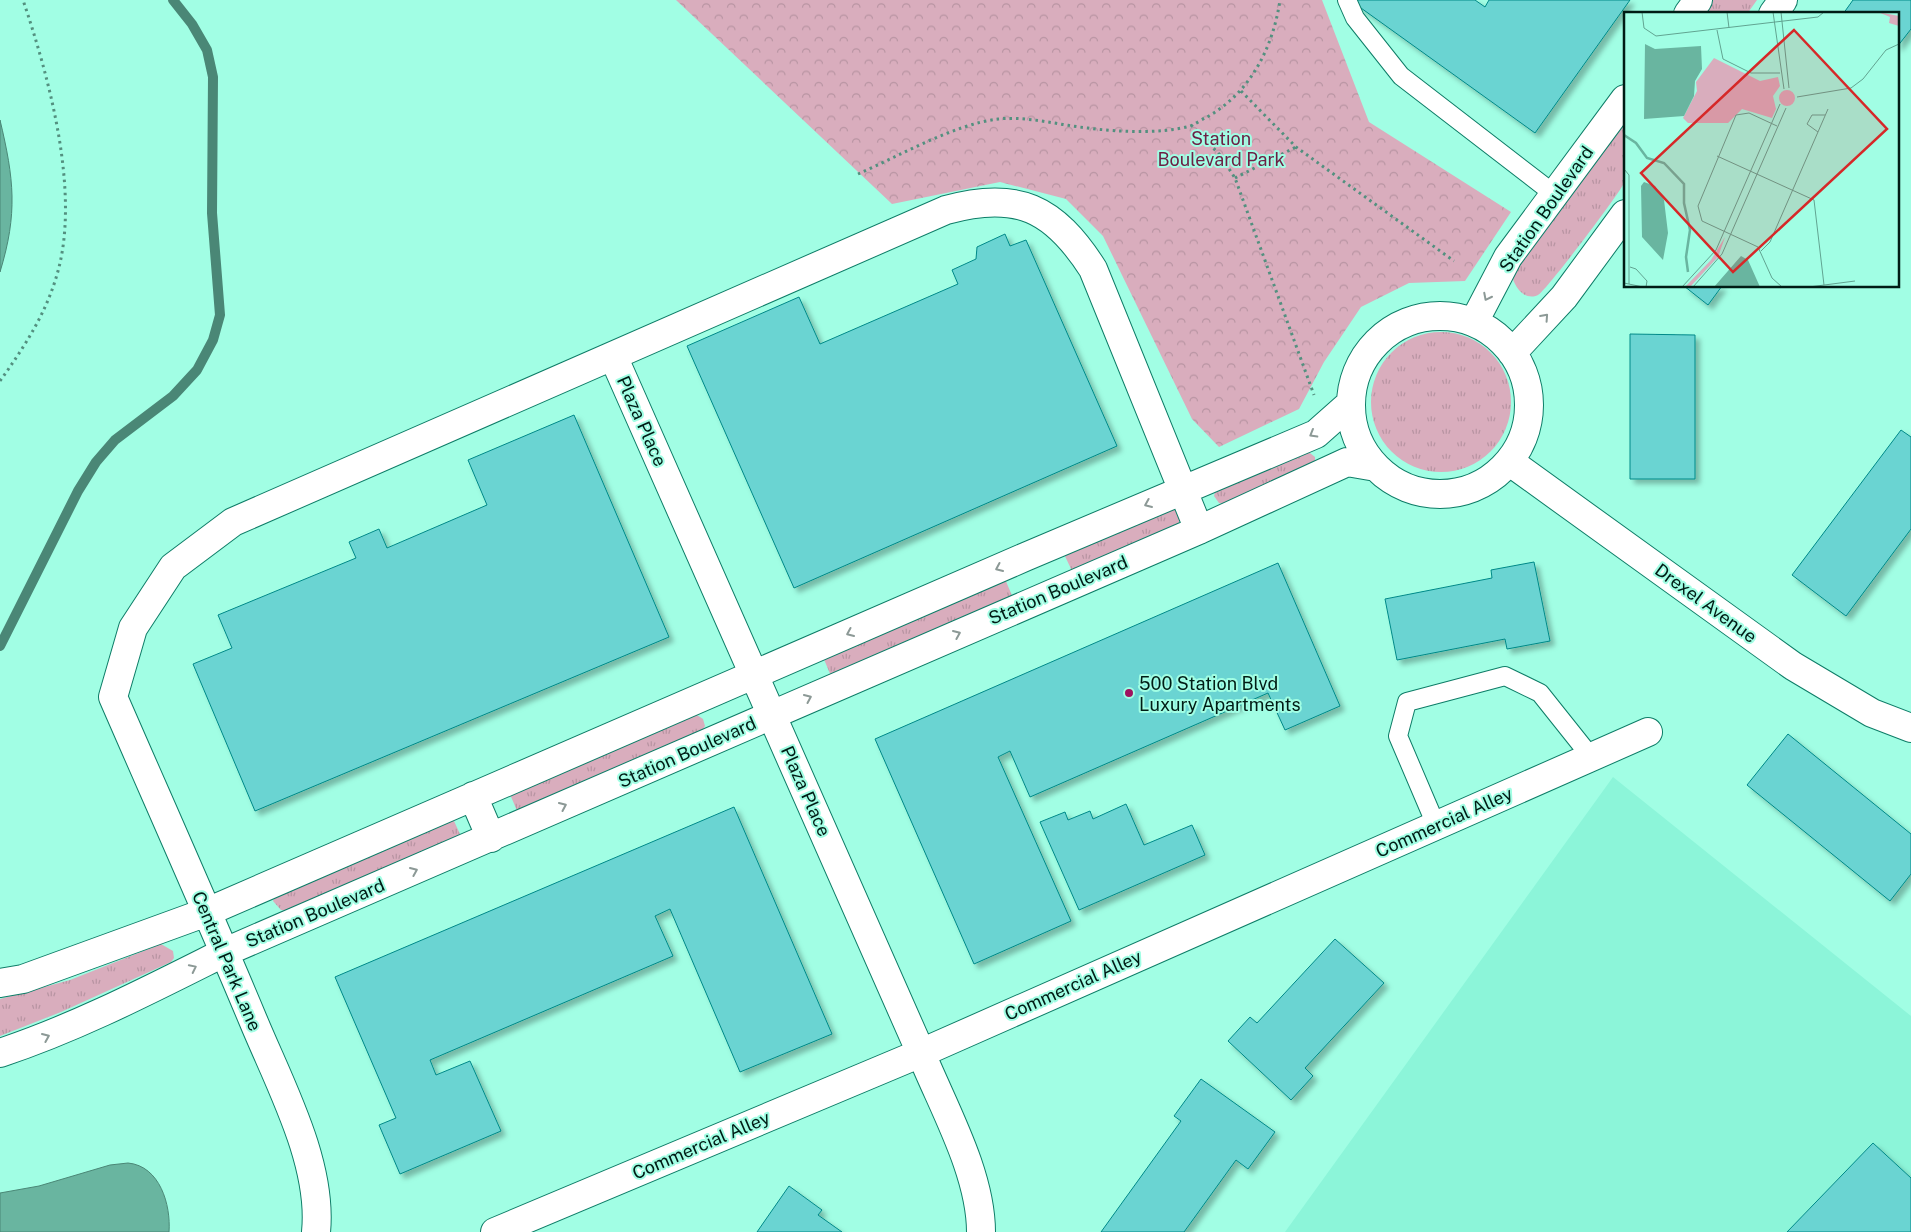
<svg xmlns="http://www.w3.org/2000/svg" width="1911" height="1232" viewBox="0 0 1911 1232" font-family="'Public Sans',sans-serif">
	<style>
		.built { fill: #8cf5d9 }
		.grass { fill: url(#grass-tufts) }
		.forest { fill: url(#forest-crowns) }
		.water { fill: #69b5a0; stroke: #4a8776 }
		.lines { fill: none; stroke-linecap: round; stroke-linejoin: round }
		.stream { stroke: #4a8776; stroke-width: 10 }
		.building { fill: #6bd4d2; stroke: #018988; filter: url(#shadow) }
		.lane-casing { stroke: #0d7d67; stroke-width: 20 }
		.street-casing { stroke: #0d7d67; stroke-width: 30 }
		.path { stroke: #53907f; stroke-width: 3; stroke-dasharray: 2.5 4; stroke-linecap: butt }
		.lane { stroke: #fff; stroke-width: 18 }
		.street { stroke: #fff; stroke-width: 28 }
		.oneway { stroke: #8c9996 }
		.poi-dot { fill: #9e1360; stroke: #a1fee4; stroke-width: 2 }
		.labels { text-anchor: middle; dominant-baseline: central; stroke-width: 4; stroke-linejoin: round; paint-order: stroke }
		.park-label { font-size: 18px; fill: #6c2145; stroke: #a1fee4 }
		.street-label { font-size: 18px; fill: #001c15; stroke: #a1fee4 }
		.poi-label { font-size: 18px; fill: #001c15; stroke: #a1fee4; text-anchor: start }
		.inset-river { fill: none; stroke: #69b5a0; stroke-width: 2.5 }
		.inset-road { fill: none; stroke: #61a491; stroke-width: 1 }
		.view { fill: #d62828; fill-opacity: 0.15; stroke: #d62828; stroke-width: 2.5 }
		.inset-edge { fill: none; stroke: #001c15; stroke-width: 2.5 }
	</style>
	<defs>
		<pattern id="grass-tufts" width="24" height="20" patternUnits="userSpaceOnUse" patternTransform="scale(1.25)"><rect width="24" height="20" fill="#d9adbd"/><path d="M3 7l-1-3M5 7V3M7 7l1-3M15 17l-1-3M17 17v-4M19 17l1-3" fill="none" stroke="#b894a2"/></pattern>
		<pattern id="forest-crowns" width="20" height="18" patternUnits="userSpaceOnUse" patternTransform="scale(1.25)"><rect width="20" height="18" fill="#d9adbd"/><path d="M2 6a3 3 0 1 1 6 0M12 15a3 3 0 1 1 6 0" fill="none" stroke="#b894a2"/></pattern>
		<filter id="shadow"><feDropShadow dx="4.5" dy="4.5" stdDeviation="2.5" flood-color="#0004"/></filter>
	</defs>
	<rect width="100%" height="100%" fill="#a1fee4"/>
	<path class="built" d="M1613,777L1911,1016V1232H1285Z"/>
	<path class="grass" d="M1713,0H1757L1747,14H1703Z
		M1625,121C1625,134 1628,173 1624,183C1620,193 1546,291 1538,295C1526,301 1516,289 1513,279L1517,268Z
		M1371 402a70 70 0 1 1 140 0a70 70 0 1 1-140 0Z
		M1306,450L1315,457V464L1227,505L1219,503L1214,496L1216,489Z
		M1167,509H1175L1180,520L1177,527L1073,573L1063,552Z
		M1005,579L1013,598L831,676L823,657Z
		M688,715H697L703,719L705,726L700,734L518,813L509,792Z
		M448,819L454,821L460,834L459,840L287,911L281,910L273,901L275,896Z
		M161,944L173,951L174,958L171,962L61,1012L0,1036V999L70,980Z"/>
	<path class="forest" d="M676,0H1322L1369,122L1511,212L1465,281L1409,283L1361,307L1324,362L1299,409L1219,447L1192,419L1103,236L1066,199L1000,182L892,204Z"/>
	<path class="water" d="M0,120C14,179 18,213 0,272Z
		M128,1163C160,1166 171,1205 169,1232H0V1193L39,1186L110,1165Z"/>
	<g class="lines">
		<path class="stream" d="M0,646L78,491L96,462L115,440L173,396L197,370L213,340L220,315L212,213L213,77L207,50L192,24L173,0"/>
	</g>
	<path class="building" d="M1356,0H1475L1485,7L1489,0H1630L1535,133L1354,3Z
		M1853,0H1911V29L1897,47V14H1843Z
		M1005,234L1010,246L1026,240L1117,446L794,588L687,346L799,297L820,344L958,284L952,270L976,259L977,247Z
		M1684,286H1722L1708,305Z
		M1630,334L1695,335V479H1630Z
		M574,415L669,637L255,811L193,664L232,648L218,615L356,558L349,542L379,529L387,548L487,505L468,460Z
		M1901,430L1911,437V529L1846,616L1792,575Z
		M1534,562L1550,641L1507,649L1505,639L1397,660L1385,599L1492,578L1491,570Z
		M1278,563L1340,706L1285,730L1268,693L1030,797L1010,751L998,757L1071,921L974,964L875,739Z
		M1788,734L1911,834V874L1890,901L1747,785Z
		M1126,804L1144,845L1192,825L1205,855L1079,910L1040,822L1065,812L1068,820L1090,811L1093,819Z
		M734,807L832,1034L740,1072L670,909L655,916L673,956L430,1060L436,1075L470,1061L501,1131L400,1174L379,1125L396,1118L335,977Z
		M1335,939L1384,983L1305,1068L1313,1076L1291,1100L1228,1041L1250,1017L1257,1023Z
		M1201,1079L1275,1132L1248,1169L1236,1160L1184,1232H1101L1181,1121L1174,1116Z
		M1873,1143L1911,1178V1232H1787Z
		M789,1186L822,1210L818,1215L842,1232H757Z"/>
	<g class="lines">
		<g class="lane-casing">
			<path id="lane" d="M1347,0L1355,18L1401,76L1554,194
				M1436,825L1398,736L1407,702L1505,676L1540,693L1591,757"/>
		</g>
		<g class="street-casing">
			<path id="street" d="M1688,14L1698,0
				M1773,14L1783,0
				M1351 405a89 89 0 1 1 178 0a89 89 0 1 1-178 0Z
				M1474,322L1508,257L1625,99
				M1512,353L1564,297L1625,214
				M613,356L921,1053C943,1107 981,1173 981,1232
				M1510,462L1793,666L1872,713L1911,728
				M473,796L491,838
				M0,983L23,979L207,912L1025,557L1316,434L1351,403
				M0,1053C78,1027 151,989 225,952L1199,530L1347,462L1376,467
				M316,1232C323,1163 279,1083 253,1020C208,912 160,805 113,697L133,628L173,567L233,522L946,210C1017,190 1054,208 1093,269L1199,530
				M495,1232L921,1053L1648,732"/>
		</g>
		<path class="path" d="M1241,91L1296,147L1454,261
			M1191,125L1220,155L1235,178L1314,395
			M858,174C899,156 955,124 998,119C1029,116 1058,125 1088,128C1118,132 1162,134 1190,126C1196,124 1202,119 1207,117C1250,93 1273,48 1280,0
			M1235,178L1296,147
			M0,381C25,346 47,312 58,271C80,191 49,77 23,0"/>
		<use href="#lane" class="lane"/>
		<use href="#street" class="street"/>
	</g>
	<defs><path id="oneway-chevron" d="M-2-3.5L2.5 0L-2 3.5" fill="none" stroke-width="1.6" stroke-linecap="round" stroke-linejoin="round" transform="scale(1.25)"/></defs>
	<g class="oneway">
		<use href="#oneway-chevron" transform="translate(1487 297) rotate(117)"/>
		<use href="#oneway-chevron" transform="translate(1545 317) rotate(-48)"/>
		<use href="#oneway-chevron" transform="translate(1313 434) rotate(150)"/>
		<use href="#oneway-chevron" transform="translate(1148 504) rotate(157)"/>
		<use href="#oneway-chevron" transform="translate(999 568) rotate(156)"/>
		<use href="#oneway-chevron" transform="translate(850 633) rotate(156)"/>
		<use href="#oneway-chevron" transform="translate(957 634) rotate(-23)"/>
		<use href="#oneway-chevron" transform="translate(808 698) rotate(-24)"/>
		<use href="#oneway-chevron" transform="translate(563 806) rotate(-24)"/>
		<use href="#oneway-chevron" transform="translate(414 871) rotate(-23)"/>
		<use href="#oneway-chevron" transform="translate(193 968) rotate(-26)"/>
		<use href="#oneway-chevron" transform="translate(46 1037) rotate(-23)"/>
	</g>
	<circle class="poi-dot" cx="1129" cy="693" r="5"/>
	<g class="labels">
		<g class="park-label">
			<text x="1221" y="138">Station<tspan x="1221" dy="21">Boulevard Park</tspan></text>
		</g>
		<g class="street-label">
			<text transform="translate(1546 209) rotate(-55)">Station Boulevard</text>
			<text transform="translate(642 421) rotate(66)">Plaza Place</text>
			<text transform="translate(1058 590) rotate(-23)">Station Boulevard</text>
			<text transform="translate(1706 603) rotate(36)">Drexel Avenue</text>
			<text transform="translate(687 752) rotate(-24)">Station Boulevard</text>
			<text transform="translate(806 791) rotate(66)">Plaza Place</text>
			<text transform="translate(1444 822) rotate(-24)">Commercial Alley</text>
			<text transform="translate(315 913) rotate(-23)">Station Boulevard</text>
			<text transform="translate(227 961) rotate(67)">Central Park Lane</text>
			<text transform="translate(1073 985) rotate(-24)">Commercial Alley</text>
			<text transform="translate(701 1145) rotate(-23)">Commercial Alley</text>
		</g>
		<g class="poi-label">
			<text x="1139" y="683">500 Station Blvd<tspan x="1139" dy="21">Luxury Apartments</tspan></text>
		</g>
	</g>
	<g transform="translate(1624 12)">
		<rect width="275" height="275" fill="#a1fee4"/>
		<path d="M155 86a8 8 0 1 1 16 0a8 8 0 1 1-16 0ZM101,225L94,245L66,275H61L87,248Z" fill="#d9adbd"/>
		<path d="M90,46L136,69L154,65L156,74L149,84L152,97L148,106L118,97L104,111H64L59,106L73,79L72,70Z" fill="#d9adbd"/>
		<path d="M254,0L275,4V14L265,11L266,5Z" fill="#d9adbd"/>
		<path d="M21,32L31,37L77,34L78,57L71,69L70,84L60,104L20,107ZM20,170L31,174L40,188L44,221L39,248L18,225L17,174ZM117,244L124,248L136,275H90Z" fill="#69b5a0"/>
		<path class="inset-river" d="M0,123L12,131L23,146L40,151L60,172V191L66,218L62,245L64,260"/>
		<path class="inset-road" d="M18,0L20,16L32,24L194,5L200,0M103,0L105,16M149,0L160,77M157,0L165,76M93,18L99,47L127,61H156M173,85L227,76L239,67L262,38L275,32M153,114L125,101L112,103L74,194L78,209L134,235L148,266L158,275M194,120L183,112L188,103H201M93,144L190,188L200,273M0,157L5,163V272M137,239L146,230L204,97M6,255L12,257L23,269L22,275M0,271L19,275M58,275L92,238L156,92M69,275L98,242L162,96M185,275L231,269"/>
		<path class="view" d="M170,18L263,117L109,260L17,161Z"/>
		<rect width="275" height="275" class="inset-edge"/>
	</g>
</svg>
